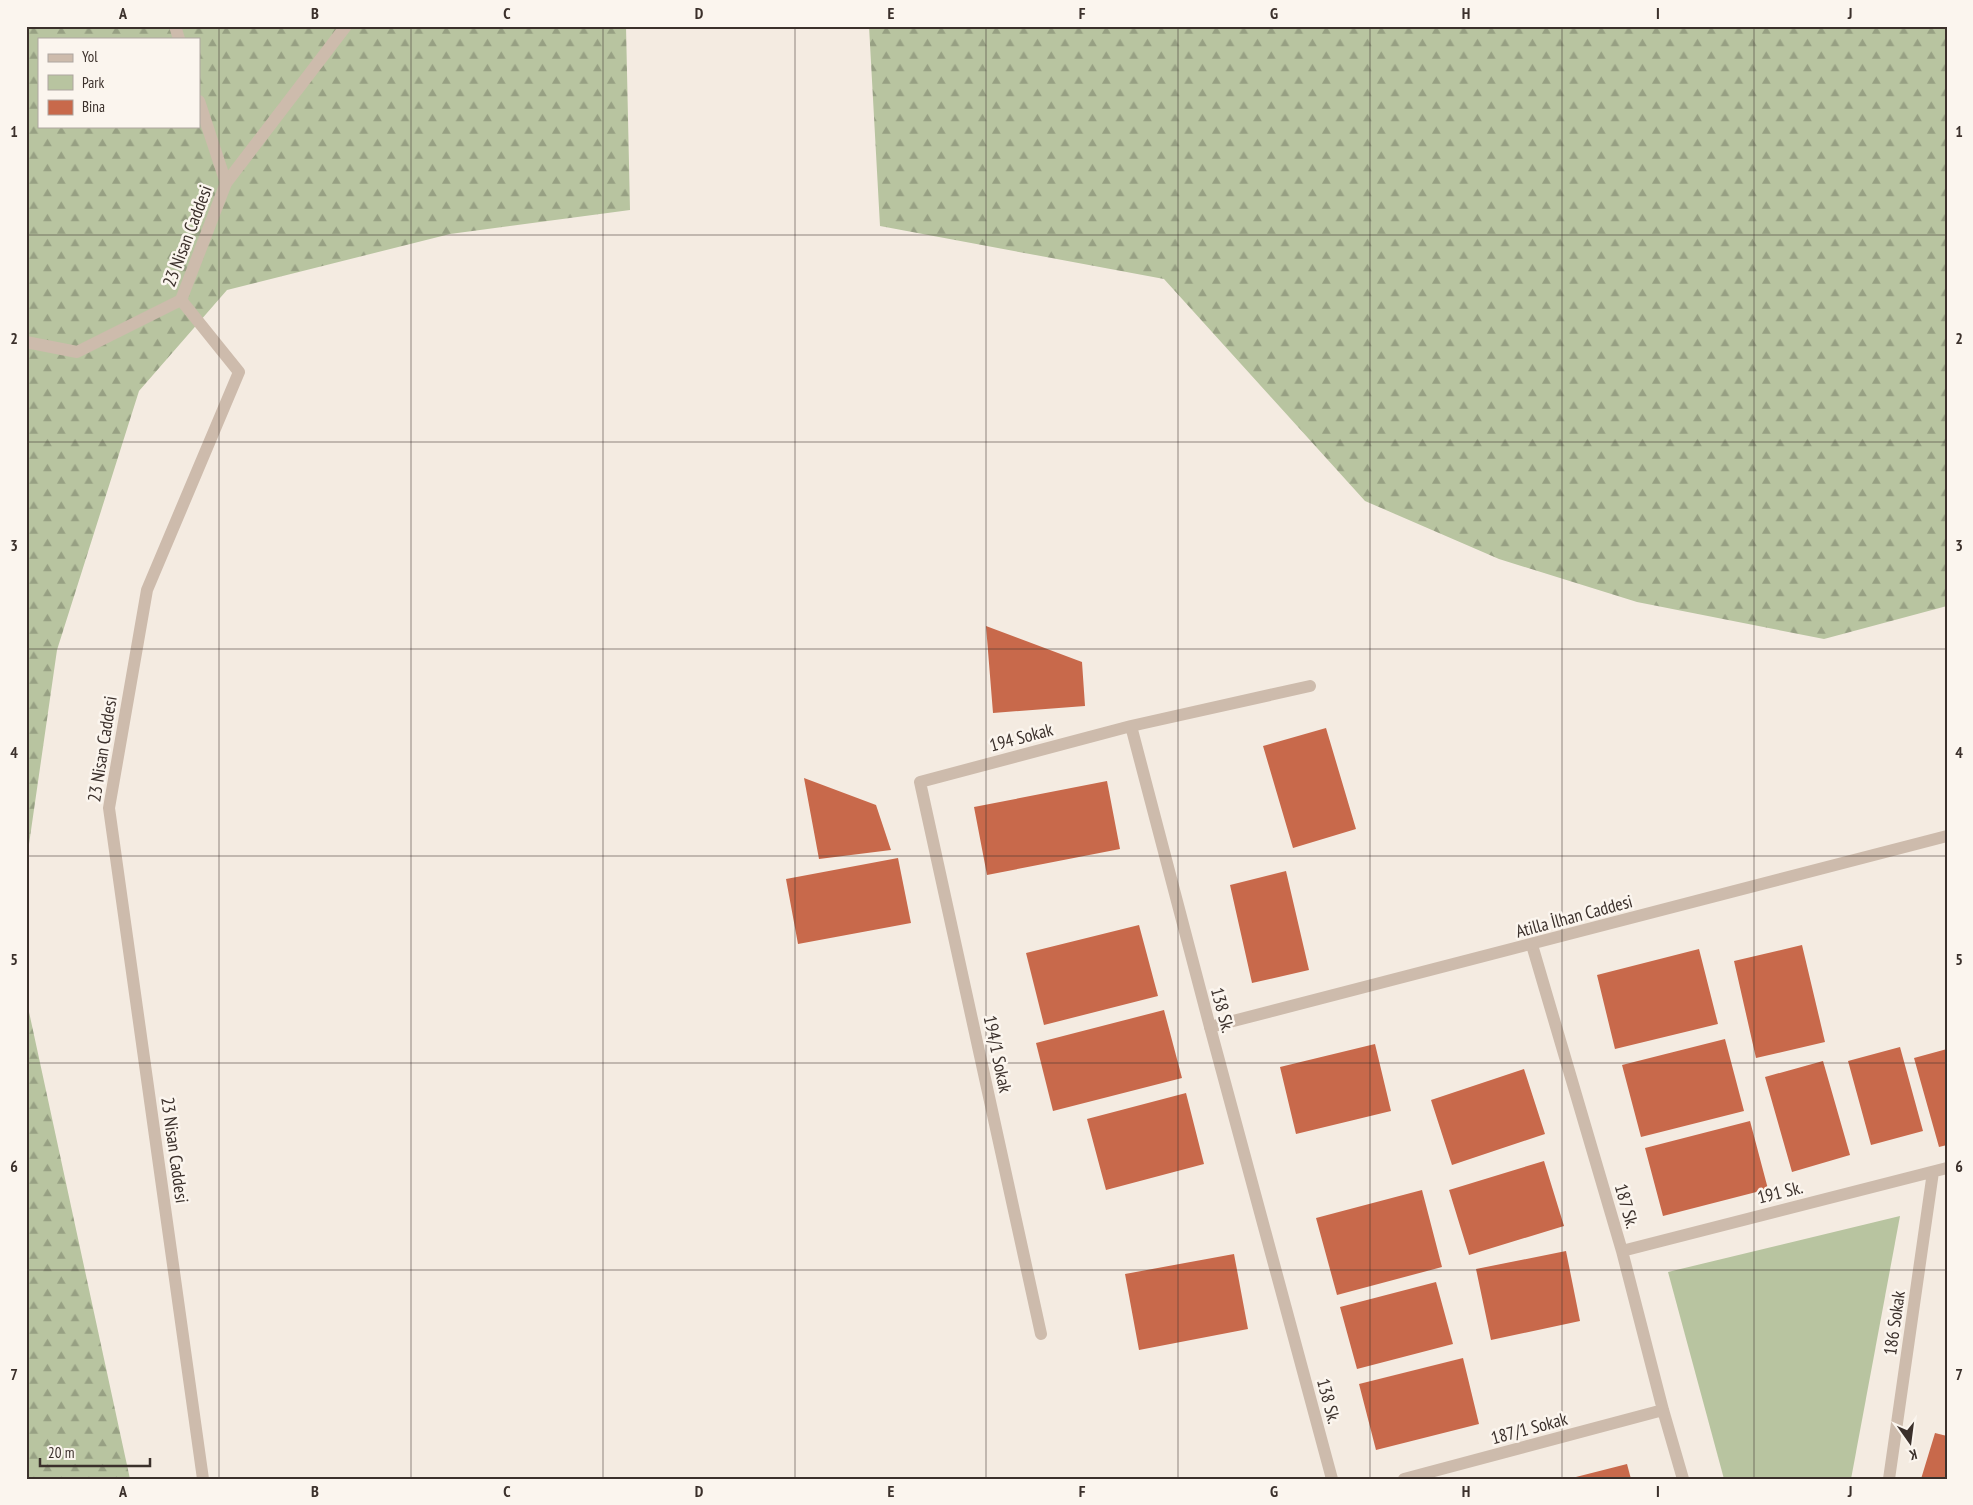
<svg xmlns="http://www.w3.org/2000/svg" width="1973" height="1505" viewBox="0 0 1973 1505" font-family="'PT Sans Narrow',sans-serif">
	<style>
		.green { fill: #b8c4a0 }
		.forest { fill: url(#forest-firs); fill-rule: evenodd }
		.building { fill: #c8694b }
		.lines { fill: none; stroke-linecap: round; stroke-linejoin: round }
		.minor { stroke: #cdbbac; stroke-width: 12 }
		.tertiary { stroke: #cdbbac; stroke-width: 12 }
		.grid { fill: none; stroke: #3b302b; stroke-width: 1; stroke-opacity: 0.55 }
		.labels { text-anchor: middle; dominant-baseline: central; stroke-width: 5; stroke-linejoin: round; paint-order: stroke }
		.street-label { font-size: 18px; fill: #3b302b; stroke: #fbf5ee }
		.neatline { fill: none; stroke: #3b302b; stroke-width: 2 }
		.grid-label { font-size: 16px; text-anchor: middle; font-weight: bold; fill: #3b302b }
	</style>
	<defs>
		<pattern id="forest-firs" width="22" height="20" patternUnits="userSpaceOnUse" patternTransform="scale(1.25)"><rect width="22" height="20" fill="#b8c4a0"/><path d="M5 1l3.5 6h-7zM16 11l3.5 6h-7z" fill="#97a083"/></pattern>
	</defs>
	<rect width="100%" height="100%" fill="#f4ebe1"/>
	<path class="green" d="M1900,1216L1851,1479H1724L1668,1272Z"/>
	<path class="forest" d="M26,26H626L630,210L450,234L227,290L139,391L57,650L26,865ZM39,39H199V126H39Z
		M869,26H1947V606L1824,639L1637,602L1499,559L1365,501L1164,279L880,226Z
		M26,998L130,1479H26Z"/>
	<path class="building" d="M986,626L1082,662L1085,706L993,713Z
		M1326,728L1356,829L1293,848L1263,746Z
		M804,778L876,805L891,850L819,859Z
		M1107,781L1120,849L987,875L974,807Z
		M898,858L911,923L798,944L786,879Z
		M1286,871L1309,970L1252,983L1230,885Z
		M1139,925L1158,996L1044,1025L1026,953Z
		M1802,945L1825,1042L1756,1058L1734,961Z
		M1699,949L1718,1024L1615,1049L1597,975Z
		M1164,1010L1182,1078L1053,1111L1036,1043Z
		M1725,1039L1744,1111L1641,1137L1622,1065Z
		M1375,1044L1391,1111L1296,1134L1280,1067Z
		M1900,1047L1923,1131L1871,1145L1848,1061Z
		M1947,1049V1145L1939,1147L1914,1058Z
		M1823,1061L1850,1155L1792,1172L1765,1077Z
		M1524,1069L1545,1134L1452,1165L1431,1100Z
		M1186,1093L1204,1164L1106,1190L1087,1119Z
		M1750,1121L1768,1189L1663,1216L1645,1148Z
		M1544,1161L1564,1226L1469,1255L1449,1190Z
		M1422,1190L1442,1267L1337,1295L1316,1218Z
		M1566,1251L1580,1321L1491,1340L1476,1269Z
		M1234,1254L1248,1329L1139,1350L1125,1274Z
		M1436,1282L1453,1344L1357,1369L1340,1307Z
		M1463,1358L1479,1424L1376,1450L1359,1384Z
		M1935,1433L1947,1436V1479H1921Z
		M1627,1464L1631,1479H1572V1478Z"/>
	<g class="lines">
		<path class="minor" d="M226,183L346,26
			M1310,686L1131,726L1210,1027L1332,1479
			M1532,945L1622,1251L1663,1410L1683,1479
			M1622,1251L1947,1168
			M1041,1334L920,782L1131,726
			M1404,1479L1663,1410
			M1889,1479L1933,1172"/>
		<path class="tertiary" d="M175,26L179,39
			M199,101L226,183L181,300L239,372L147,590L109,808L203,1479
			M26,342L77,352L181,300
			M1210,1027L1947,836"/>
	</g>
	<path class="grid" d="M219,26V1479M411,26V1479M603,26V1479M795,26V1479M986,26V1479M1178,26V1479M1370,26V1479M1562,26V1479M1754,26V1479M26,235H1947M26,442H1947M26,649H1947M26,856H1947M26,1063H1947M26,1270H1947"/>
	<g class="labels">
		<g class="street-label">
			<text transform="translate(187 236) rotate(-69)">23 Nisan Caddesi</text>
			<text transform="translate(1021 737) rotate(-15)">194 Sokak</text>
			<text transform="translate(102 749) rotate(-81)">23 Nisan Caddesi</text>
			<text transform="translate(1574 916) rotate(-15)">Atilla İlhan Caddesi</text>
			<text transform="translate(1223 1010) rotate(75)">138 Sk.</text>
			<text transform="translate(998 1054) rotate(78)">194/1 Sokak</text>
			<text transform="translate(175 1150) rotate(82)">23 Nisan Caddesi</text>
			<text transform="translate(1780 1192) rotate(-14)">191 Sk.</text>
			<text transform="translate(1627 1206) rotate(74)">187 Sk.</text>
			<text transform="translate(1894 1323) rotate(-82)">186 Sokak</text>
			<text transform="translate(1329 1401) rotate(75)">138 Sk.</text>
			<text transform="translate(1529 1428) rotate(-15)">187/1 Sokak</text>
		</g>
	</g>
	<rect width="1973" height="1505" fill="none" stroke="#fbf5ee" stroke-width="55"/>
	<rect x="38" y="38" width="162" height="90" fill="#fbf5ee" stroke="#aea6a0"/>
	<rect x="48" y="54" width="25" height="8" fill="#cdbbac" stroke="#aea6a0"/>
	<text x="82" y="62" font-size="15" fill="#3b302b">Yol</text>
	<rect x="48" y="75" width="25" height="15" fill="#b8c4a0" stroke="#aea6a0"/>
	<text x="82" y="88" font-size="15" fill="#3b302b">Park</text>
	<rect x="48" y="100" width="25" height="15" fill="#c8694b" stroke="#aea6a0"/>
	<text x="82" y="112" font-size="15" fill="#3b302b">Bina</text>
	<g transform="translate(1910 1442) rotate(166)" stroke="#fbf5ee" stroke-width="4" paint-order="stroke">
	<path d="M0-4L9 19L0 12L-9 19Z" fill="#3b302b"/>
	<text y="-8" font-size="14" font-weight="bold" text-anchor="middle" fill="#3b302b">K</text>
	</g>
	<path d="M40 1458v8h110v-8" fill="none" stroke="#3b302b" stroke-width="2.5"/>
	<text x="48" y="1458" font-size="15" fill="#3b302b" stroke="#fbf5ee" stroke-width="4" paint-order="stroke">20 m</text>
	<rect x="28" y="28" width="1918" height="1450" class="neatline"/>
	<g class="grid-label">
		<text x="123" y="19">A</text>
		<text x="315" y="19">B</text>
		<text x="507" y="19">C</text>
		<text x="699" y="19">D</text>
		<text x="891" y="19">E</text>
		<text x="1082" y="19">F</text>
		<text x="1274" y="19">G</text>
		<text x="1466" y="19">H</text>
		<text x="1658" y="19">I</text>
		<text x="1850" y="19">J</text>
		<text x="14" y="137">1</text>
		<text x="1959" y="137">1</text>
		<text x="14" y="344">2</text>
		<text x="1959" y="344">2</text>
		<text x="14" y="551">3</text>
		<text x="1959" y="551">3</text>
		<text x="14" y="758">4</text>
		<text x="1959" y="758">4</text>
		<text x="14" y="965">5</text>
		<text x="1959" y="965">5</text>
		<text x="14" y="1172">6</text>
		<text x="1959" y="1172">6</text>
		<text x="14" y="1380">7</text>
		<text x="1959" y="1380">7</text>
		<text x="123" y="1497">A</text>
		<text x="315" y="1497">B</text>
		<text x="507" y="1497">C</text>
		<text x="699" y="1497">D</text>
		<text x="891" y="1497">E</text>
		<text x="1082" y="1497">F</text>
		<text x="1274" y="1497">G</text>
		<text x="1466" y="1497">H</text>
		<text x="1658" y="1497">I</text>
		<text x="1850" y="1497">J</text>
	</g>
</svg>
